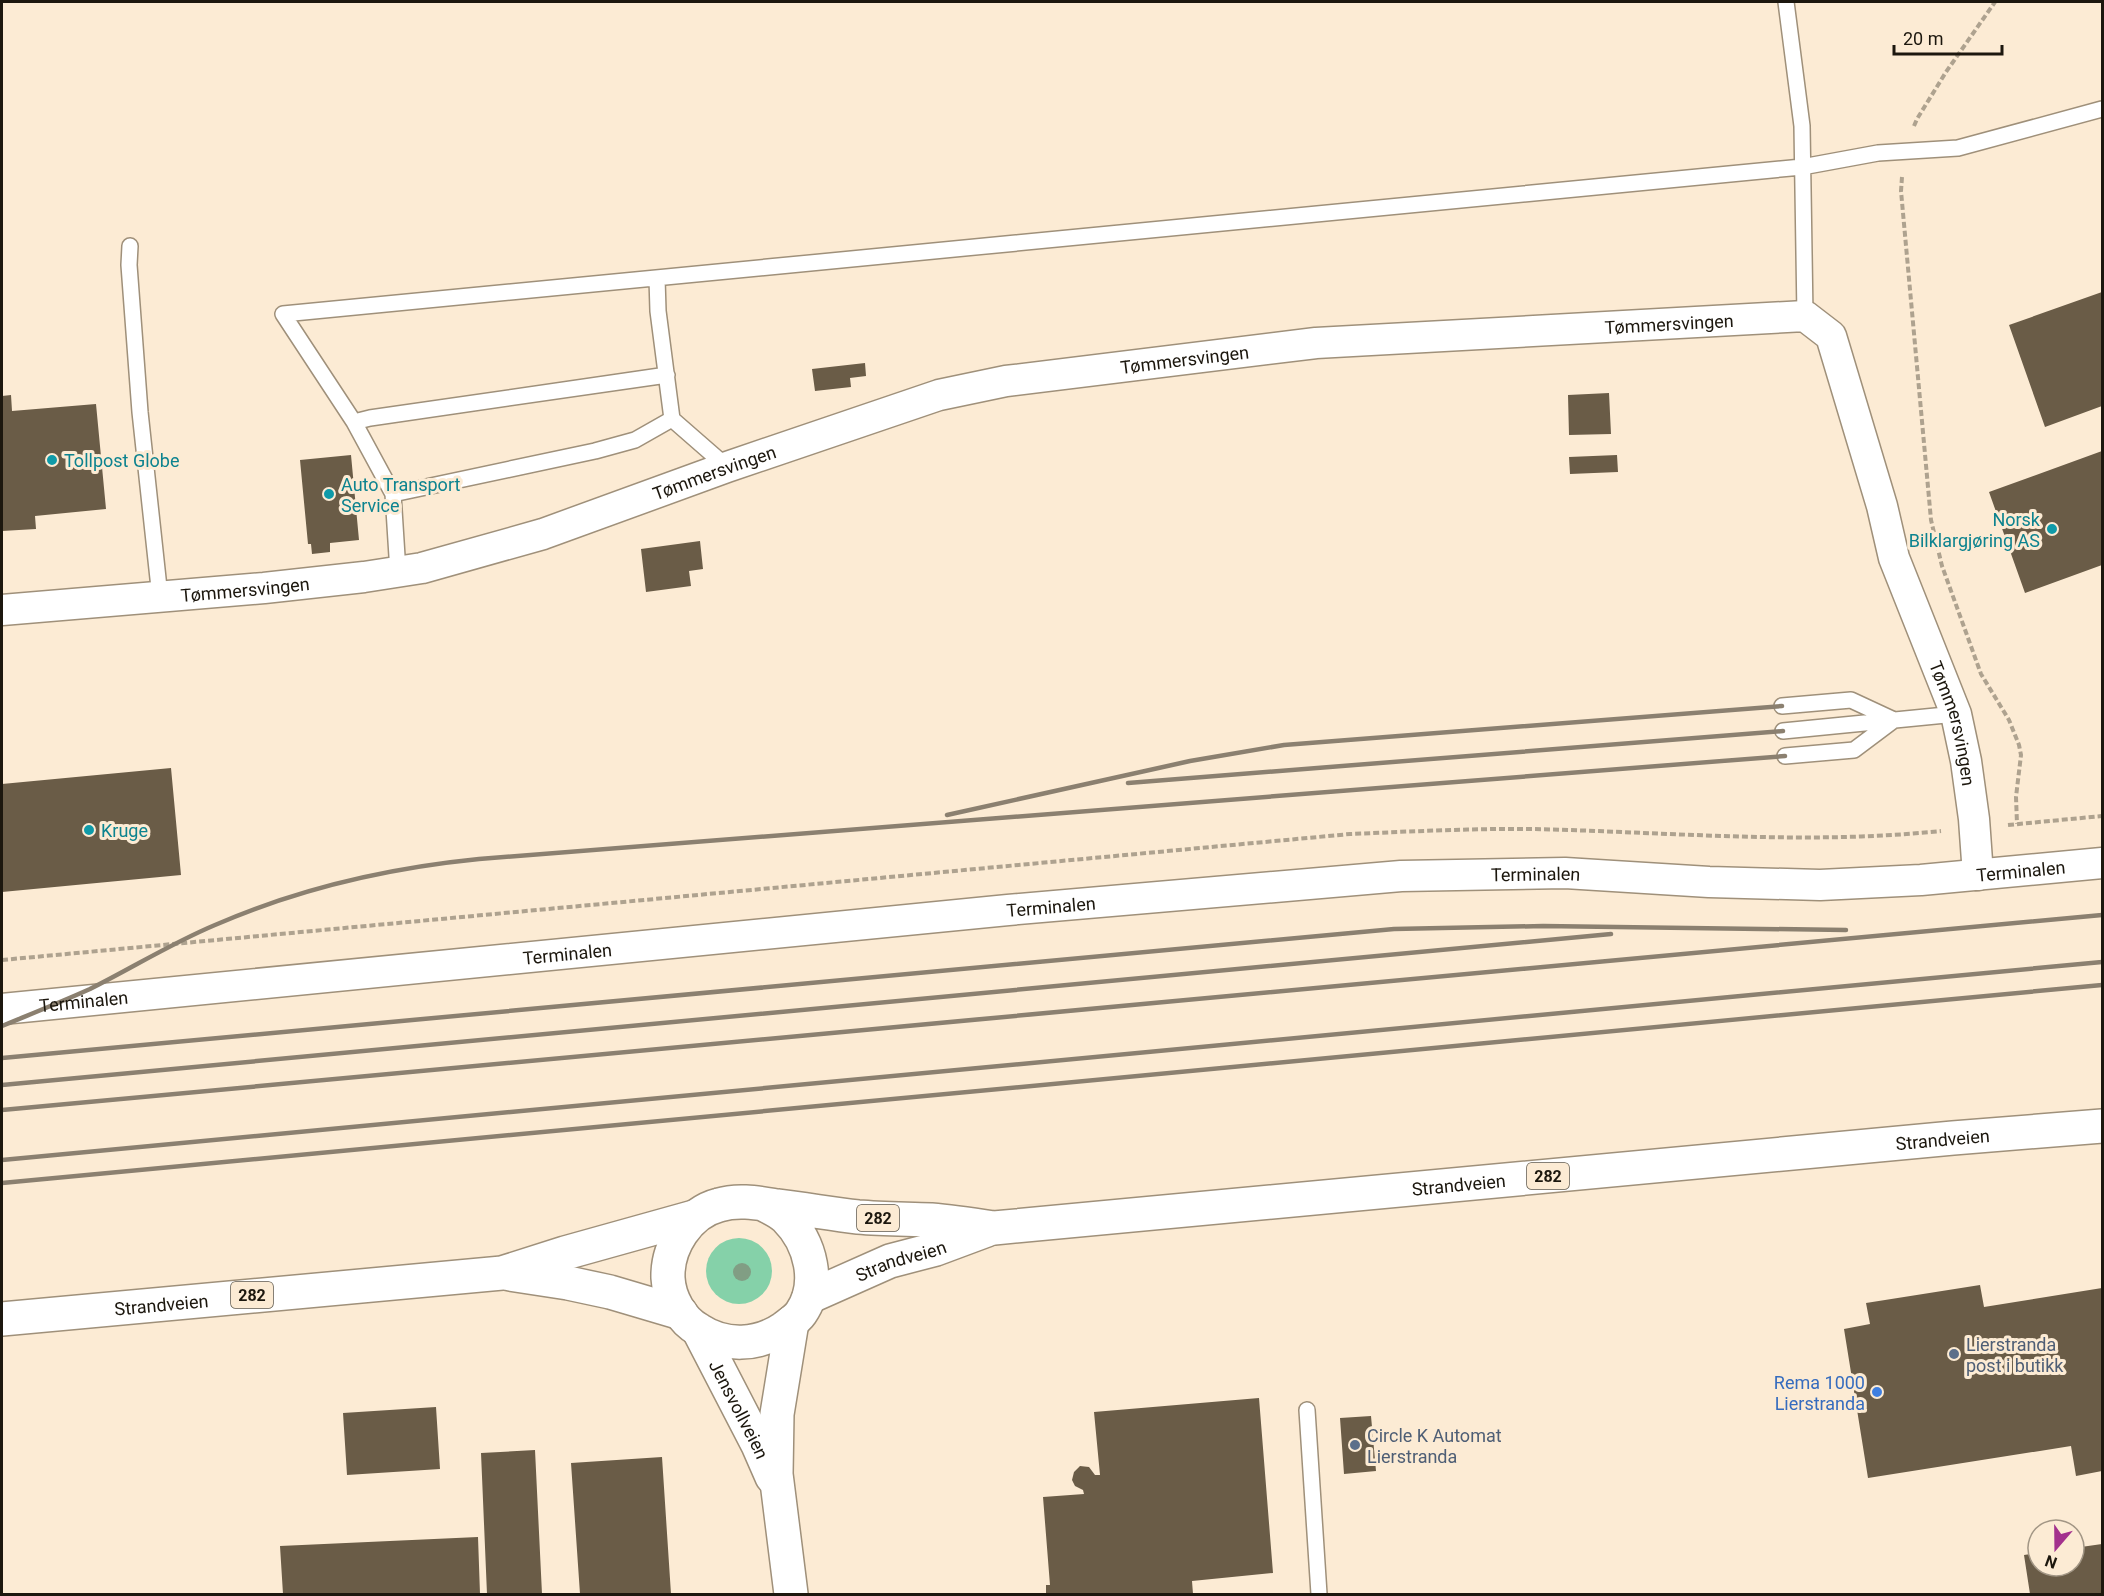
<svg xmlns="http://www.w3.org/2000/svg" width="2104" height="1596" viewBox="0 0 2104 1596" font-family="Roboto,sans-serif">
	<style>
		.green { fill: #85d1a9 }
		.building { fill: #6a5c47 }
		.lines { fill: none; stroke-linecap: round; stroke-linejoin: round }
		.lane-casing { stroke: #9f907a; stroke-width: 18 }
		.street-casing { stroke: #9f907a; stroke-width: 33 }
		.secondary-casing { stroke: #9f907a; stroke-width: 36 }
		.primary-casing { stroke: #9f907a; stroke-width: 36 }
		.path { stroke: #aea28f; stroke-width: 4; stroke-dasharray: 6 3; stroke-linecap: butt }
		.lane { stroke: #fff; stroke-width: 15 }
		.street { stroke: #fff; stroke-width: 30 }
		.secondary { stroke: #fff; stroke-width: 33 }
		.primary { stroke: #fff; stroke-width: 33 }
		.rail { stroke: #8b8070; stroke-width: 4.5 }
		.tree { fill: #819e84 }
		.culture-dot { fill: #0f9aa8; stroke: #fcebd4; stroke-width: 2 }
		.service-dot { fill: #5c6f8a; stroke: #fcebd4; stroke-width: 2 }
		.shop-dot { fill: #3f7fe0; stroke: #fcebd4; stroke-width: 2 }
		.labels { text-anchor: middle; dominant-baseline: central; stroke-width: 6; stroke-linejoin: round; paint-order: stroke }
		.shield { fill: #fcebd4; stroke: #5f5749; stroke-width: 1.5 }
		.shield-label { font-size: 16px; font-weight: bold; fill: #1c170e }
		.street-label { font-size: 18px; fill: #1c170e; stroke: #fcebd4 }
		.culture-label { font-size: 18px; fill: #0d838f; stroke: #fcebd4; text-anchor: start }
		.service-label { font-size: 18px; fill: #4e5e75; stroke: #fcebd4; text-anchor: start }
		.shop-label { font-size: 18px; fill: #366cbe; stroke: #fcebd4; text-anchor: end }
	</style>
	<rect width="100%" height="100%" fill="#fcebd4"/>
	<path class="green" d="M706 1271a33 33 0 1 1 66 0a33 33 0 1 1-66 0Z"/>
	<path class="building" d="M2102,292V406L2045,427L2009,325Z
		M865,363L866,376L850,378L851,387L815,391L812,369Z
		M1609,393L1611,434L1569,435L1568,395Z
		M11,395L12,411L96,404L106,509L35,516L36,529L2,531V396Z
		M2102,451V565L2025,593L1989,492Z
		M351,455L359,540L330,543V552L312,554L311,544H308L300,460Z
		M1617,455L1618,472L1570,474L1569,457Z
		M700,541L703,569L689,571L691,586L646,592L641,549Z
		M171,768L181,875L2,892V784Z
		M1980,1285L1984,1307L2102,1288V1471L2076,1476L2071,1446L1868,1478L1844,1329L1870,1324L1866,1303Z
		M1259,1398L1273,1573L1192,1581L1193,1594H1046V1585H1050L1043,1497L1084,1494L1083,1490L1075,1486L1072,1480L1074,1472L1080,1466L1089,1467L1095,1475H1100L1094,1412Z
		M436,1407L440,1469L347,1475L343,1413Z
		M1371,1416L1376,1471L1344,1474L1340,1418Z
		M535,1450L542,1594H487L481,1453Z
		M662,1457L671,1594H580L571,1463Z
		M478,1537L480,1594H283L280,1546Z
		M2102,1544V1594H2030L2024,1555L2038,1553V1566H2074V1548Z"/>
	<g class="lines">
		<g class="lane-casing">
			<path id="lane" d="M1786,2L1802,126L1805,316
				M130,246L129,265L140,412L160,597
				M657,278L658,311L672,419L727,467
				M354,422L370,418L667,375
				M393,494L595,451L635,440L672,419
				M398,572L393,494L354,422L283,314L1802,167L1878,153L1958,148L2102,109
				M1782,706L1851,700L1894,720L1854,750L1785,756
				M1783,731L1956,714
				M1307,1410L1319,1594"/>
		</g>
		<g class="street-casing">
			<g id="street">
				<path id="s1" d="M2,610L264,588L364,577L422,568L543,534L727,467L939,395L1006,381L1316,343L1805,316L1831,336L1882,506L1894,558L1956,714L1966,761L1974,819L1978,875"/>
				<path id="s2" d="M2,1009L1008,910L1401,876L1565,873L1709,882L1820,885L1921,880L2102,863"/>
			</g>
		</g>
		<g class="secondary-casing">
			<g id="secondary">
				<path id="s3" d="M699,1331L758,1445L772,1477"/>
				<path d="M791,1594L776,1474L777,1414L792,1322"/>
			</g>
		</g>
		<g class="primary-casing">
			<g id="primary">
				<path id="s4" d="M763,1204C771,1208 780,1212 786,1218C811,1243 821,1284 801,1313C797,1319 789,1324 784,1328C758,1346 725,1347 699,1330C681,1320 669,1298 668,1278C667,1247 688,1213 719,1205C738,1199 758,1203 777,1206C804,1209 831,1214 858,1217C882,1219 907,1219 931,1220C952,1222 973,1225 994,1228L1953,1138L2102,1126"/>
				<path d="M510,1274L568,1283L610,1292L681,1313"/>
				<path id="s5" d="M809,1297L890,1261L936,1249L987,1230"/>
				<path id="s6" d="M2,1319L502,1273L565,1253L694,1217"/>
			</g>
		</g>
		<path class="path" d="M1914,126L1917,119L1946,72L1995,2
			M1902,177L1901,191L1931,520L1942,566L1981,674L2009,720L2019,745L2021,755L2016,797L2017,824
			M2008,825L2102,816
			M2,960L1350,834C1423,831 1495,827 1568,830C1693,834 1817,844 1941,831"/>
		<use href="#lane" class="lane"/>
		<use href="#street" class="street"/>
		<use href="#secondary" class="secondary"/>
		<use href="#primary" class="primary"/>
		<path class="rail" d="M1128,783L1783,731
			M947,815L1190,761L1284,745L1782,706
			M2,1026C31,1014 61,1002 90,989C132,968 172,943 215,925C300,888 388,868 479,859L1785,756
			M2,1058L1394,929L1543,926L1846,930
			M2,1085L1611,934
			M2,1110L2102,915
			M2,1160L2102,962
			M2,1183L2102,985"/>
	</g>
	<circle class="tree" cx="742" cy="1272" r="9"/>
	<g class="culture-dot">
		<circle cx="52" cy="460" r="6"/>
		<circle cx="329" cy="494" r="6"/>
		<circle cx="2052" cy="529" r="6"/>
		<circle cx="89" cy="830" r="6"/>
	</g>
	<g class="service-dot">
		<circle cx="1954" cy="1354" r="6"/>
		<circle cx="1355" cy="1445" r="6"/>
	</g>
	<circle class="shop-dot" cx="1877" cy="1392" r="6"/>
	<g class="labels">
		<g class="shield">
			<rect x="1527" y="1163" width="42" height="26" rx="4.5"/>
			<rect x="857" y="1205" width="42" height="26" rx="4.5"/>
			<rect x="231" y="1282" width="42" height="26" rx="4.5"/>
		</g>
		<g class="shield-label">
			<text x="1548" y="1176">282</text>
			<text x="878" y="1218">282</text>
			<text x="252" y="1295">282</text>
		</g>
		<g class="street-label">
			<text stroke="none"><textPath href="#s1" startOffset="1702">Tømmersvingen</textPath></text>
			<text stroke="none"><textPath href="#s1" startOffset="1216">Tømmersvingen</textPath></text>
			<text stroke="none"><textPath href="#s1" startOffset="730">Tømmersvingen</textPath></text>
			<text stroke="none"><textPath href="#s1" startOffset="244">Tømmersvingen</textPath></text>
			<text stroke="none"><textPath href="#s1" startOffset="2278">Tømmersvingen</textPath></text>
			<text stroke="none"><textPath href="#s2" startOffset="2026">Terminalen</textPath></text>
			<text stroke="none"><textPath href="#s2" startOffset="1540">Terminalen</textPath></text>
			<text stroke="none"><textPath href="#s2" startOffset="1054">Terminalen</textPath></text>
			<text stroke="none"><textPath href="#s2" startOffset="568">Terminalen</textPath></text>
			<text stroke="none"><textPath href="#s2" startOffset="82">Terminalen</textPath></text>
			<text stroke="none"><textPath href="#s4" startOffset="1632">Strandveien</textPath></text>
			<text stroke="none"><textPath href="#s4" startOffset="1146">Strandveien</textPath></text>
			<text stroke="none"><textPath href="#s5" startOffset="99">Strandveien</textPath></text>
			<text stroke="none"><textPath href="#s6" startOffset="160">Strandveien</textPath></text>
			<text stroke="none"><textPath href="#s3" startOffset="88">Jensvollveien</textPath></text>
		</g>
		<g class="culture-label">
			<text x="64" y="460">Tollpost Globe</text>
			<text x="341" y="484">Auto Transport<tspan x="341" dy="21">Service</tspan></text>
			<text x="2040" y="519" text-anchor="end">Norsk<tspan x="2040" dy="21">Bilklargjøring AS</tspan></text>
			<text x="101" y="830">Kruge</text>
		</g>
		<g class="service-label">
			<text x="1966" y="1344">Lierstranda<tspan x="1966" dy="21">post i butikk</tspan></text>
			<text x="1367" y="1435">Circle K Automat<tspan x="1367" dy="21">Lierstranda</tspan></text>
		</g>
		<g class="shop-label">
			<text x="1865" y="1382">Rema 1000<tspan x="1865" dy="21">Lierstranda</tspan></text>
		</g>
	</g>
	<rect width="2104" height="1596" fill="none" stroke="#1c170e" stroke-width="6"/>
	<g transform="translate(2056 1548) rotate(200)"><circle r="28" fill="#fcebd4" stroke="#a29685" stroke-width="1.5"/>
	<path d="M0-4.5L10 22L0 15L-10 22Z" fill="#a3318d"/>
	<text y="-9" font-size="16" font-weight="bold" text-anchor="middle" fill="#1c170e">N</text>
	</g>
	<path d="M1894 45v9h108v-9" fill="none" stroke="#1c170e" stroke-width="3"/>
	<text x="1903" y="45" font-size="18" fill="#1c170e" stroke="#fcebd4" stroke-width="4.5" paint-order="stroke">20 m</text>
</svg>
